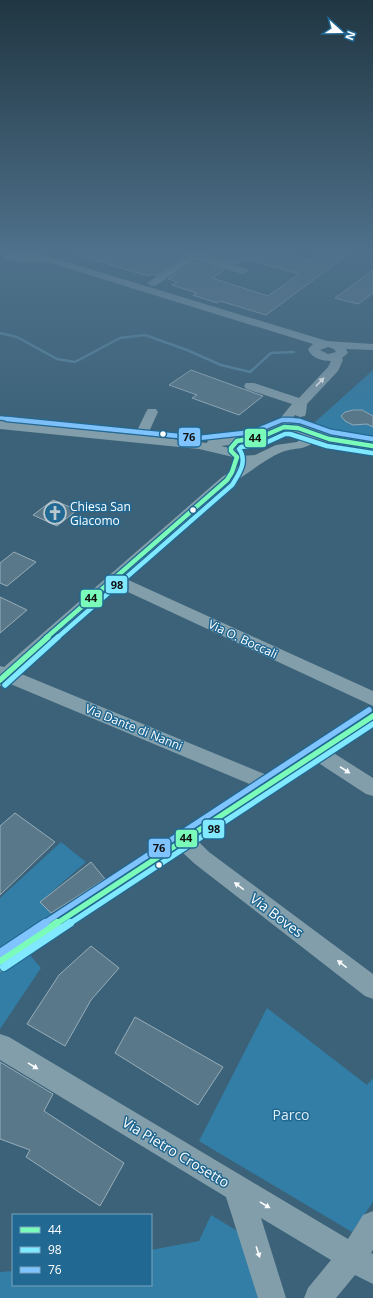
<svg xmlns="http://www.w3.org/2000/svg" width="373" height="1298" viewBox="0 0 373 1298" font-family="'Open Sans',sans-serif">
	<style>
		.green { fill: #337ea6 }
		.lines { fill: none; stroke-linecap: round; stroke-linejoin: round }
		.stream { stroke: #5686a1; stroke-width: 2.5 }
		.building { fill: #597889; stroke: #97adb9 }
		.minor { fill: #839eab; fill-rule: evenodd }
		.bus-1-far2-casing { stroke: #216892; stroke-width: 7 }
		.bus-1-far1-casing { stroke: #216892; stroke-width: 8 }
		.bus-1-casing { stroke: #216892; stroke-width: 10 }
		.bus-2-far2-casing { stroke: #216892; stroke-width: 7 }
		.bus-2-far1-casing { stroke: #216892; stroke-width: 8 }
		.bus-2-casing { stroke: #216892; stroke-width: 10 }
		.bus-3-far3-casing { stroke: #216892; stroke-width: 5.5 }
		.bus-3-far2-casing { stroke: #216892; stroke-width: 7 }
		.bus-3-far1-casing { stroke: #216892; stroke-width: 8 }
		.bus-3-casing { stroke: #216892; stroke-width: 10 }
		.bus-1-far2 { stroke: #7afbb9; stroke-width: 4.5 }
		.bus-1-far1 { stroke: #7afbb9; stroke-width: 5.5 }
		.bus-1 { stroke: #7afbb9; stroke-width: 8 }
		.bus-2-far2 { stroke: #80e8ff; stroke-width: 4.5 }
		.bus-2-far1 { stroke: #80e8ff; stroke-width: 5.5 }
		.bus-2 { stroke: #80e8ff; stroke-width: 8 }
		.bus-3-far3 { stroke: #80c4ff; stroke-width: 3.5 }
		.bus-3-far2 { stroke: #80c4ff; stroke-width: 4.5 }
		.bus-3-far1 { stroke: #80c4ff; stroke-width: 5.5 }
		.bus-3 { stroke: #80c4ff; stroke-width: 8 }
		.oneway { fill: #f9fafb }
		.bus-dot { fill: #fff; stroke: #216892; stroke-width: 1.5 }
		.labels { text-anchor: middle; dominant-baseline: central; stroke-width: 3; stroke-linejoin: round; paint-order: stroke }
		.poi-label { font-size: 12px; fill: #fff; stroke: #216892; text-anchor: start }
		.street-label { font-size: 12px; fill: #fff; stroke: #216892 }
		.near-street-label { font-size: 14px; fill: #fff; stroke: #216892 }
		.near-park-label { font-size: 14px; fill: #d9eef9; stroke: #216892 }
		.line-badge { stroke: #216892; stroke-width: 1.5 }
		.pale-badge-label { font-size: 11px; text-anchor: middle; font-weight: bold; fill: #111 }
	</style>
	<rect width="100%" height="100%" fill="#3b6278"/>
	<path class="green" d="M373,370V437L319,429L313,426L314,423Z
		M61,842L86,862L40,902L52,914L0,949V898Z
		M25,949L41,968L0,1029V966Z
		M267,1008L367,1085L373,1078V1202L352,1232L199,1141Z
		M211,1215L239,1232L261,1298H0V1272L13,1271V1285H151V1250L199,1241Z"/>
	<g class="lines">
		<path class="stream" d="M0,333L17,337L57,359L75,362L120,338L145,335L187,350L221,365L250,372L271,353L294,352"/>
	</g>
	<path class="building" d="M75,252H193L156,276L151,274L148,276L75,254Z
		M208,252H275L309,261L322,252H351L266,315L220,301L217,303L193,295L197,293L172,285L177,282L168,279L195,262L224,270L212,278L268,296L299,274L245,259L237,264H234L205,255Z
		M373,270V293L358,304L335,298Z
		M191,370L246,390L263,396L239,415L192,398L197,395L169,385Z
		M353,410H362L373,416V427L367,424L353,425L345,421L341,416L345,412Z
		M53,500L77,510L57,526L33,515Z
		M14,552L36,562L7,586L0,583V563Z
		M0,597L27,610L0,633Z
		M15,813L55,842L0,895V826Z
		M91,862L105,879L51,913L40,902Z
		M91,946L119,968L91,1000L65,1046L27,1024L59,975Z
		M135,1017L223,1067L198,1105L115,1053Z
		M0,1062L53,1094L44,1111L124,1163L100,1206L26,1157L30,1150L0,1139Z"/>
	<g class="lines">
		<path class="minor" d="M19,252H34L327,341L373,344V350L346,349L348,353L342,358L343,360L338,371L307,404L306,413L305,416L300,417L295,415L289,423L303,425L332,435L373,442V450L329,443L316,439C307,451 295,447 282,452C263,460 250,473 232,483L124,578L373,691V706L115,586L19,673L267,775L367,711L373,709V725L332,752L373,778V796L366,794L317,762L198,841L209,852L373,974V999L365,996L195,864L182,852L8,969L0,972V948L252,785L8,683L0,686V666L4,667L222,477L244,463L239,459L241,456L255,455L276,445L297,442L303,437L301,434L296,432L286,431L261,441L221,446L238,450L240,453L238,456L233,457L199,449L0,429V421L135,435L146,412L148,409H156L158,412L147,436L207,443L208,440L213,439L258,433L273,427L292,404L246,389L244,386L246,383H254L299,398L328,367L331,361C322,361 311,358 308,349L313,344L41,260L37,262L8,260L3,257L8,254L24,255ZM328,347L334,349L336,352L328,354L320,350Z
			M195,252H207L202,256L247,269L248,271L243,274L195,260L156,285L152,286L147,283Z
			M0,1034L9,1037L348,1239L363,1215L373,1211V1250L371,1253L373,1254V1284L355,1275L336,1298H304L308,1288L331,1260L261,1218L286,1298H258L226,1197L0,1060Z"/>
		<g class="bus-1-far2-casing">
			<path id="bus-1-far2" d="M46,638L227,480L232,472L237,457L231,451V448L237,441L261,437L284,427L298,428L329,439L373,446"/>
		</g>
		<g class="bus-1-far1-casing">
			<path id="bus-1-far1" d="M0,680L48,637
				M56,924L373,716"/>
		</g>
		<g class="bus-1-casing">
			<path id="bus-1" d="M0,961L57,923"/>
		</g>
		<g class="bus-2-far2-casing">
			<path id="bus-2-far2" d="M57,638L232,485C239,474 248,461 239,449L241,447L263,444L285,434H290L327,446L372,453"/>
		</g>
		<g class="bus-2-far1-casing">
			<path id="bus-2-far1" d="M5,685L58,637
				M69,924L373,724"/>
		</g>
		<g class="bus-2-casing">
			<path id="bus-2" d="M4,967L70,923"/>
		</g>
		<g class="bus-3-far3-casing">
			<path id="bus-3-far3" d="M1,418L17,420"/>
		</g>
		<g class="bus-3-far2-casing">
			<path id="bus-3-far2" d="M7,419L199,438L253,432L282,420H290L300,421L331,432L373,439"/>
		</g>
		<g class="bus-3-far1-casing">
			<path id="bus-3-far1" d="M43,924L369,710"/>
		</g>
		<g class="bus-3-casing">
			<path id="bus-3" d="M0,953L45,923"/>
		</g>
		<use href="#bus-1-far2" class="bus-1-far2"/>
		<use href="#bus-1-far1" class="bus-1-far1"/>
		<use href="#bus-1" class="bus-1"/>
		<use href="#bus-2-far2" class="bus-2-far2"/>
		<use href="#bus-2-far1" class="bus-2-far1"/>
		<use href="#bus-2" class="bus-2"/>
		<use href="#bus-3-far3" class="bus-3-far3"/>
		<use href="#bus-3-far2" class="bus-3-far2"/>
		<use href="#bus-3-far1" class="bus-3-far1"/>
		<use href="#bus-3" class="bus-3"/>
	</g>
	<defs><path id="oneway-solid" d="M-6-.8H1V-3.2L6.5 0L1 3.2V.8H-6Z"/></defs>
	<g class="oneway">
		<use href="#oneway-solid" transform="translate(320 382) rotate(-46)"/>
		<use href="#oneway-solid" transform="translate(345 770) rotate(33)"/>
		<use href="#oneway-solid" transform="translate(239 886) rotate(-143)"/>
		<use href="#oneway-solid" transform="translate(342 964) rotate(-143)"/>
		<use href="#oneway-solid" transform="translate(33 1066) rotate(31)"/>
		<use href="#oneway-solid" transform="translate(265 1205) rotate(31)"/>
		<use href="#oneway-solid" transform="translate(258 1252) rotate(72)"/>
	</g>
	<linearGradient id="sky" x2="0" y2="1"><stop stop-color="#203642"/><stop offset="0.58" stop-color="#4f718b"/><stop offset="1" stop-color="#4f718b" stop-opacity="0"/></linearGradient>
	<rect width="373" height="434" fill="url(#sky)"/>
	<defs>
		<g id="church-ring" transform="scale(1.15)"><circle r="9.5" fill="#216892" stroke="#bac8d0" stroke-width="1.5"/><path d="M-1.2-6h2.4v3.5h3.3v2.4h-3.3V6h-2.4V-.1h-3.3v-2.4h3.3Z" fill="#bac8d0"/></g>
	</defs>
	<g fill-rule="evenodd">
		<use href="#church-ring" x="55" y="513"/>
	</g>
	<g class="bus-dot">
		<circle cx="163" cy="434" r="3.5"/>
		<circle cx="193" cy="510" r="3.5"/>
		<circle cx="159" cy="865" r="3.5"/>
	</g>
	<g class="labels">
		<g class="poi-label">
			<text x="70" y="506">Chiesa San<tspan x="70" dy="14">Giacomo</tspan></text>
		</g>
		<g class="street-label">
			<text transform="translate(243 639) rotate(25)">Via O. Boccali</text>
			<text transform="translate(134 727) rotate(22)">Via Dante di Nanni</text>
		</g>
		<g class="near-street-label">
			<text transform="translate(277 915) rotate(37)">Via Boves</text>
			<text transform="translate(176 1152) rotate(31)">Via Pietro Crosetto</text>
		</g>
		<g class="near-park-label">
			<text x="291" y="1114">Parco</text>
		</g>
	</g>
	<g class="line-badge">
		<rect x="178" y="427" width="23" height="20" rx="4" fill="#80c4ff"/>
		<rect x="244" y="428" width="23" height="20" rx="4" fill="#7afbb9"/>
		<rect x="105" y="575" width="23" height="19" rx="4" fill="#80e8ff"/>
		<rect x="80" y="589" width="23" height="19" rx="4" fill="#7afbb9"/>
		<rect x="202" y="819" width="23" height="20" rx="4" fill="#80e8ff"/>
		<rect x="175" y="829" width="23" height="19" rx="4" fill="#7afbb9"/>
		<rect x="148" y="838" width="23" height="20" rx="4" fill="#80c4ff"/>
	</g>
	<g class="pale-badge-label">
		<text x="189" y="441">76</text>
		<text x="255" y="442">44</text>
		<text x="117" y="589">98</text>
		<text x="91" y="602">44</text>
		<text x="214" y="833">98</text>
		<text x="186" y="842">44</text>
		<text x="159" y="852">76</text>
	</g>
	<rect x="12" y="1214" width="140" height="72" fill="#216892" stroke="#7aa4be"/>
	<rect x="20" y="1227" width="20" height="6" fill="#7afbb9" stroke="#7aa4be"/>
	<text x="48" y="1234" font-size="12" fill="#ffffff">44</text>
	<rect x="20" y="1247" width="20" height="6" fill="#80e8ff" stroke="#7aa4be"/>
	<text x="48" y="1254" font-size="12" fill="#ffffff">98</text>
	<rect x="20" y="1267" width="20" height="6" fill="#80c4ff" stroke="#7aa4be"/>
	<text x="48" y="1274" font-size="12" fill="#ffffff">76</text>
	<g transform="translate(341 32) rotate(111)" stroke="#216892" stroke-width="3" paint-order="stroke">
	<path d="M0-3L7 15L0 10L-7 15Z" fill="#ffffff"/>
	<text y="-6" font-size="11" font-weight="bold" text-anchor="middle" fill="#ffffff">N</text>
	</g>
</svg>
